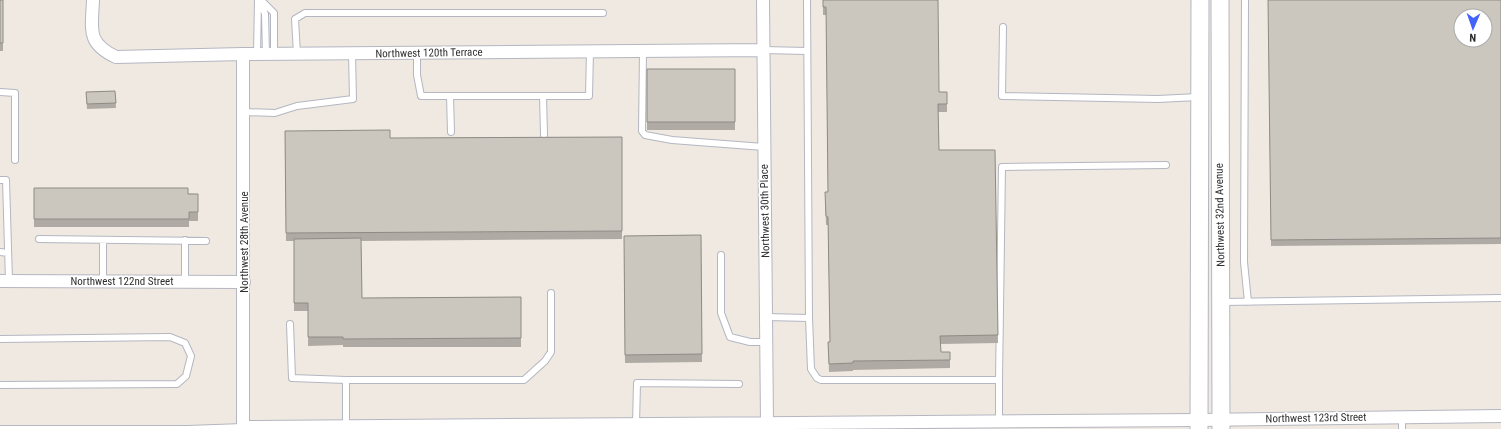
<svg xmlns="http://www.w3.org/2000/svg" width="1501" height="429" viewBox="0 0 1501 429" font-family="'Roboto Condensed',sans-serif">
	<style>
		.lines { fill: none; stroke-linecap: round; stroke-linejoin: round }
		.service-casing { stroke: #b4b7c1; stroke-width: 8 }
		.minor-casing { stroke: #b4b7c1; stroke-width: 14 }
		.secondary-casing { stroke: #b4b7c1; stroke-width: 19 }
		.service { stroke: #fff; stroke-width: 6 }
		.minor { stroke: #fff; stroke-width: 12 }
		.secondary { stroke: #fff; stroke-width: 17 }
		.wall { fill: #afaba4 }
		.building { fill: #cbc7bf; stroke: #8e8b86; fill-rule: evenodd }
		.labels { text-anchor: middle; dominant-baseline: central; stroke-width: 3; stroke-linejoin: round; paint-order: stroke }
		.street-label { font-size: 11px; fill: #2e2e2e; stroke: #fff }
	</style>
	<rect width="100%" height="100%" fill="#efe9e1"/>
	<g class="lines">
		<g class="service-casing">
			<path id="service" d="M261,0L274,13V54
				M807,0L809,318L811,369L817,378L821,380H999V421
				M1245,0L1244,262L1248,302
				M260,1L265,14L266,54
				M1003,27L1002,96L1158,99L1198,97
				M763,50L807,51
				M643,51L642,131L645,135L672,140L764,147
				M417,53V75L421,96H589L590,51
				M257,54L258,0
				M297,54L295,19L305,13H603
				M0,92L15,93V160
				M450,96L451,132
				M543,96L544,135
				M244,112L275,113L297,106L353,99L352,53
				M0,180H6L9,281
				M39,239L206,241
				M103,240V281
				M185,240V281
				M0,252L8,253
				M721,255V313L730,337L750,342H766
				M1223,302L1501,298
				M766,317L809,318
				M290,324L292,378L346,380V426
				M0,339L170,337L185,343L191,356L186,376L177,384L0,385
				M346,380H524L545,361L551,352V293
				M999,380L1002,167L1166,165
				M636,424L637,383L739,384
				M0,429H188L243,427
				M1402,429V417"/>
		</g>
		<g class="minor-casing">
			<path id="minor" d="M93,0C92,29 86,43 116,57L243,54L763,50
				M763,0L767,423
				M0,281L244,282
				M243,427L1199,420L1501,416
				M243,429V54"/>
		</g>
		<g class="secondary-casing">
			<path id="secondary" d="M1220,0L1221,429
				M1199,429L1200,0"/>
		</g>
		<use href="#service" class="service"/>
		<use href="#minor" class="minor"/>
		<use href="#secondary" class="secondary"/>
	</g>
	<path class="wall" d="M0,0H3V51H0Z
		M823,0L939,92L947,104V112H938L939,150H995L998,343L940,344L941,352H950V368L853,370V371L829,372L828,342H830L828,225H826L825,200L828,192L826,15H823Z
		M1268,0H1501V244L1271,246Z
		M647,69H735V130H647Z
		M115,91L116,108L87,109L86,92Z
		M285,131L390,138L622,137V239L361,241L362,298L521,297V347H343V345L308,346V311H294V241H286Z
		M34,188L198,194V221H189V227H34Z
		M701,235L702,362L625,363L624,236Z"/>
	<path class="building" d="M0,0H3V43H0Z
		M823,0H938L939,92H947V104H938L939,150H995L998,335L940,336L941,352H950V360L853,361V363L829,364L828,342H830L828,217L826,216L825,192H828L826,7H823Z
		M1268,0H1501V238L1271,240ZM1461,16H1485V40H1461Z
		M647,69H735V122H647Z
		M115,91L116,103L87,104L86,92Z
		M390,130V138L622,137V231L286,233L285,131Z
		M34,188H188V194H198V212H189V219H34Z
		M701,235L702,354L625,355L624,236Z
		M361,238L362,298L521,297V338L343,339V337H308V303H294V239Z"/>
	<g class="labels">
		<g class="street-label">
			<text transform="translate(429 53) rotate(-1)">Northwest 120th Terrace</text>
			<text transform="translate(765 211) rotate(-91)">Northwest 30th Place</text>
			<text transform="translate(1220 215) rotate(-91)">Northwest 32nd Avenue</text>
			<text transform="translate(244 242) rotate(-90)">Northwest 28th Avenue</text>
			<text x="122" y="281">Northwest 122nd Street</text>
			<text transform="translate(1316 418) rotate(-1)">Northwest 123rd Street</text>
		</g>
	</g>
	<g transform="translate(1473 28) rotate(182)"><circle r="19" fill="#ffffff" stroke="#ababab"/>
	<path d="M0-3L7 15L0 10L-7 15Z" fill="#4264fb"/>
	<text y="-6" font-size="11" font-weight="bold" text-anchor="middle" fill="#2e2e2e">N</text>
	</g>
</svg>
